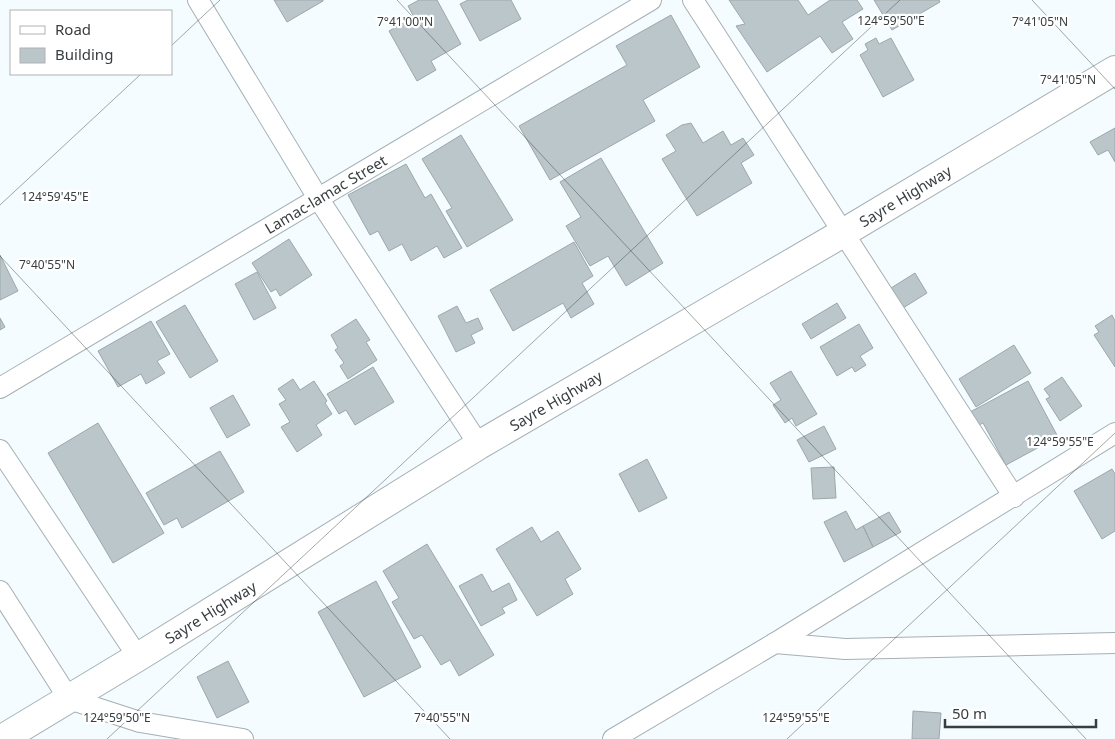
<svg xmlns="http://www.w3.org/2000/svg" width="1115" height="739" viewBox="0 0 1115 739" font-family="'Noto Sans',sans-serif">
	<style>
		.building { fill: #bbc6cb; stroke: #9ca7ac }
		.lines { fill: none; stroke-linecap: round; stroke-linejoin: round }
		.street-casing { stroke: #a5b0b5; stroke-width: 22 }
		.highway-casing { stroke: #a5b0b5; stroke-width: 30 }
		.street { stroke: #fff; stroke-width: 20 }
		.highway { stroke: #fff; stroke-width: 28 }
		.ticks { fill: none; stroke: #383d3f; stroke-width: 1; stroke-opacity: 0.45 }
		.labels { text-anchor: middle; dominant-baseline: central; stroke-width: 4.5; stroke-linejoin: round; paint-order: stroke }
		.street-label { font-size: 15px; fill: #383d3f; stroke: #fff }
		.ticks-label { font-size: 12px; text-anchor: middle; fill: #383d3f; stroke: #fff; stroke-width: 4.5; stroke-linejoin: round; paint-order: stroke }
	</style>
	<rect width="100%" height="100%" fill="#f4fcff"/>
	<path class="building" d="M274,0H323V1L287,22Z
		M419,0H437L461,44L431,61L436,70L417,81L389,31L414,17L408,6Z
		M468,0H511L521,19L480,41L460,4Z
		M729,0H798L808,15L830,0H857L863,9L842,22L853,39L832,53L820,36L767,72L736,26L745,24Z
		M874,0H939L940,2L892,30Z
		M671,15L700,67L643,100L655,121L550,180L519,126L627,65L616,46Z
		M876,38L879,44L891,38L914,80L883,97L860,55L868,50L865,44Z
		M691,123L703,143L723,131L731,145L743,138L754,155L741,163L752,183L697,216L662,159L676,151L666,135L682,125Z
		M1115,128V162L1108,150L1098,155L1090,142Z
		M461,135L513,220L467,247L446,211L452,208L422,159Z
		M601,158L663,263L626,286L608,256L590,266L566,226L581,217L560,182Z
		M406,164L425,198L431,194L462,248L444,258L437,246L411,261L402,244L389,251L378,231L370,235L348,195Z
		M289,239L312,275L280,296L276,289L271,292L252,263Z
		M574,242L593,276L582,283L594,304L571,318L563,303L513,331L490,290Z
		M0,255L18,291L0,300Z
		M257,272L276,308L254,320L235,284Z
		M915,273L927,293L903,308L891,288Z
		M837,303L846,318L811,339L802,324Z
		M185,305L218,361L190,378L156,322Z
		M457,306L466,323L478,318L483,329L471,335L475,343L456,352L438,316Z
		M1112,315L1115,321V367L1094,335L1099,332L1095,326Z
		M0,318L5,327L0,330Z
		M356,319L370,340L366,342L377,360L348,379L340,366L344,363L335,350L338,348L331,335Z
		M151,321L170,354L157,361L165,373L146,384L141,374L118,387L98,351Z
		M859,324L873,348L860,356L866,365L855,372L852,367L837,376L820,347Z
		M1014,345L1031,373L976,407L959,379Z
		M373,367L394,402L355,425L346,410L339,414L327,394Z
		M791,371L817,414L796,426L792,418L785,423L773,405L781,400L770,383Z
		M1062,377L1082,406L1060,421L1046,399L1050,397L1044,389Z
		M293,379L300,390L314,381L327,401L325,403L332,414L316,425L322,435L297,452L281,427L290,422L279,404L286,400L278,389Z
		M1028,381L1058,437L1006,465L983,423L977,426L970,412Z
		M233,395L250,425L227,438L210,408Z
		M98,423L164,533L113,563L48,453Z
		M824,426L836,449L809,462L797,440Z
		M220,451L244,492L182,528L177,518L164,525L146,493Z
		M647,459L667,498L639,512L619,474Z
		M834,467L836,498L813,499L811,468Z
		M1112,469L1115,474V531L1102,539L1074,491Z
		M846,511L856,530L863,526L873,547L844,562L824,522Z
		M889,512L901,532L873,547L863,526Z
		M532,527L541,542L558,531L581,569L565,579L573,594L537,616L496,549Z
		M427,544L494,655L459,676L450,660L441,665L422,635L414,639L392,602L399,598L383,571Z
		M482,574L492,592L509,583L517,600L502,608L505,613L481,626L459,586Z
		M376,581L421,667L364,697L318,612Z
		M228,661L249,702L217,718L197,677Z
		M913,711L941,713L939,739H912Z"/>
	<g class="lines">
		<g class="street-casing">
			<g id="street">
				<path d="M198,0L318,198L479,445"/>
				<path d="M693,0L1014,497"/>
				<path id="s1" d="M0,388L651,0"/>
				<path d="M0,450L138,657"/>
				<path d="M0,591L69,699L140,722L243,739"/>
				<path d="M775,643L845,649L1115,643"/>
				<path d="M613,739L775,643L1115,433"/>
			</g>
		</g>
		<g class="highway-casing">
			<g id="highway">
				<path id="s2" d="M2,739L138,657L479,445L843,233L1115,70"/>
			</g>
		</g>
		<use href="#street" class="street"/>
		<use href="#highway" class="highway"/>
	</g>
	<path class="ticks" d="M397,0L1086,739M1032,0L1115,89M171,46L220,0M0,205L141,74M0,256L450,739M107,739L900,0M787,739L1115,433"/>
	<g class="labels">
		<g class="street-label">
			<text stroke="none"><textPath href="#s1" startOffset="379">Lamac-lamac Street</textPath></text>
			<text stroke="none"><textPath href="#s2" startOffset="1054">Sayre Highway</textPath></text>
			<text stroke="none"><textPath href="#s2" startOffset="649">Sayre Highway</textPath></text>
			<text stroke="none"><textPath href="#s2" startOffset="244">Sayre Highway</textPath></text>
		</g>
	</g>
	<g class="ticks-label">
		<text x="891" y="25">124°59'50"E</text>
		<text x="405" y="26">7°41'00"N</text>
		<text x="1040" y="26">7°41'05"N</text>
		<text x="1068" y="84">7°41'05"N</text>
		<text x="55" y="201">124°59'45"E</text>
		<text x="47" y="269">7°40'55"N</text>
		<text x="1060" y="446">124°59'55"E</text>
		<text x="442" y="722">7°40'55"N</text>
		<text x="117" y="722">124°59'50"E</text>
		<text x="796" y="722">124°59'55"E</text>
	</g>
	<rect x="10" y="10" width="162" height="65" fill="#ffffff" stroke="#afb1b2"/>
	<rect x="20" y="26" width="25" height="8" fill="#ffffff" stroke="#afb1b2"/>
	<text x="55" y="35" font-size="15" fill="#383d3f">Road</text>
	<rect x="20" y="48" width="25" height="15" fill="#bbc6cb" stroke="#afb1b2"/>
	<text x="55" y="60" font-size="15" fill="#383d3f">Building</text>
	<path d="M945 719v8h151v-8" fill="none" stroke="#383d3f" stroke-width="2.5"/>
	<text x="952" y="719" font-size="15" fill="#383d3f" stroke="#ffffff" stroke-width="4" paint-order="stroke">50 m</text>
</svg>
